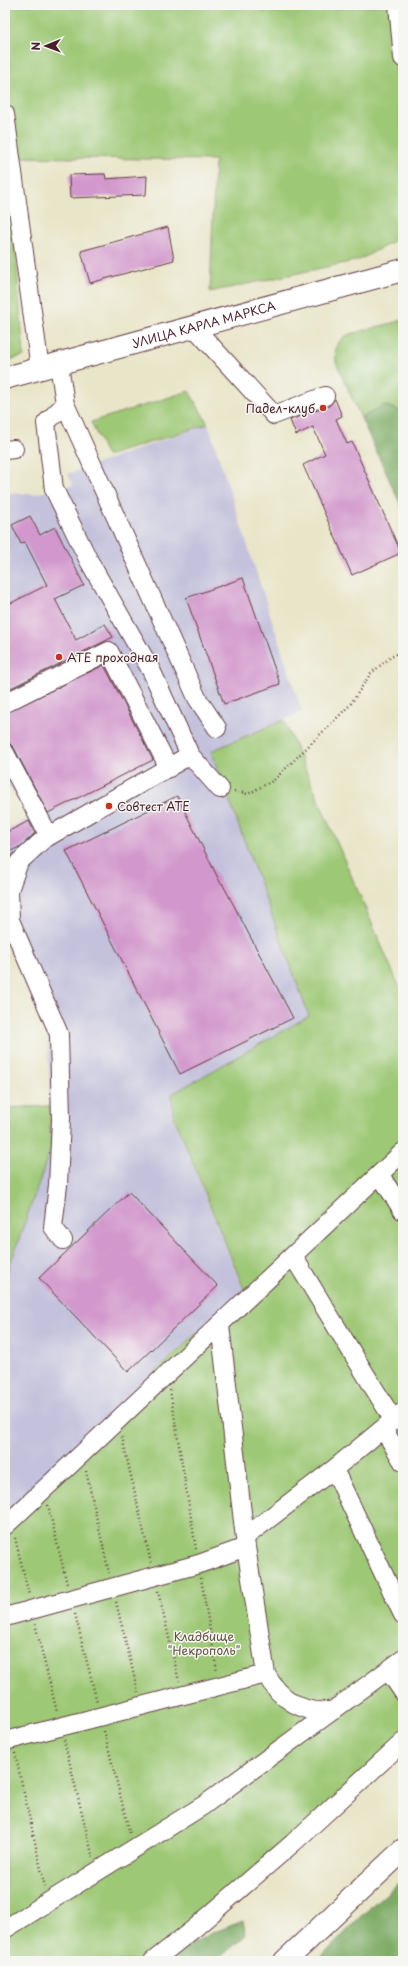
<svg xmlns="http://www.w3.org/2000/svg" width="408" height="1966" viewBox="0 0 408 1966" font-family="'Playpen Sans',sans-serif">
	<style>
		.industrial { fill: #c3c1db }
		.green { fill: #9dc875; stroke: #747450 }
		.forest { fill: #7eac66; stroke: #646648 }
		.building { fill: #d297cc }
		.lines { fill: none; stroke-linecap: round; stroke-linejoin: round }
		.minor-casing { stroke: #623d43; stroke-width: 20 }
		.major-casing { stroke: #623d43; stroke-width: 24 }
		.path { stroke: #623d43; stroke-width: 2.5; stroke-dasharray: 1 3; stroke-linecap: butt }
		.minor { stroke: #fff; stroke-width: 18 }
		.major { stroke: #fff; stroke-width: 22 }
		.poi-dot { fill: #c8321e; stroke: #f6f6f2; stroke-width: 1.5 }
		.labels { text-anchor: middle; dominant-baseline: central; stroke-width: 3; stroke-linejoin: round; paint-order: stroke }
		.street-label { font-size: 12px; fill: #4a1f2b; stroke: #f6f6f2 }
		.poi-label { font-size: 12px; fill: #4a1f2b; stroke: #f6f6f2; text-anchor: start }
		.park-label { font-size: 12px; fill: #635241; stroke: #f6f6f2 }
	</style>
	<rect width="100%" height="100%" fill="#f6f6f2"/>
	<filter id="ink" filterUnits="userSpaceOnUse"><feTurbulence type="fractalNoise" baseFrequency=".025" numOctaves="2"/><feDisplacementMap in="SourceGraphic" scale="8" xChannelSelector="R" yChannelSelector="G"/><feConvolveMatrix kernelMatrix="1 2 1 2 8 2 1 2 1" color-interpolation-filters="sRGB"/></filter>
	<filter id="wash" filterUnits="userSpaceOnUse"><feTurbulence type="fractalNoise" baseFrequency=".012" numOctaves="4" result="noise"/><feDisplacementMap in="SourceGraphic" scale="16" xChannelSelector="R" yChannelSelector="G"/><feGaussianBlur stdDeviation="0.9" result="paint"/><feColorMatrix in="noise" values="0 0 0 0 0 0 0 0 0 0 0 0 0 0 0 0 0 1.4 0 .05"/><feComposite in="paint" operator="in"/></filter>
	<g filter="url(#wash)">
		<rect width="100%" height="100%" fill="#e9e5c8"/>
		<path class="industrial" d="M5,302L9,335L5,336Z
			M208,424L302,712L211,751L309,1016L172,1094V1114L243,1289L5,1513V1280L51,1148L48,1035L5,940V831L30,818L5,780V493L34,494L73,485L68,474Z"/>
		<path class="green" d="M5,5H261L262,12L389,5L403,142V210L396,240L359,260L210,292L215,160L8,157L24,356L5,361V336L9,335L5,302Z
			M403,320V412L384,405L361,418L336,362C334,349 336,342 347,335Z
			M189,391L208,424L107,456L91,422Z
			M284,720L402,993L403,1674L400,1677L403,1682V1749L164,1961H5V1513L244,1289L173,1114L172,1094L309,1016L211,751Z
			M50,1106L51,1148L5,1279V1108Z"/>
		<path class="forest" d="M384,405L403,412V510L361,418Z
			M403,1879V1961H318L360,1917Z
			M243,1921L246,1935L216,1961H170L187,1946L212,1933Z"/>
		<g id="blocks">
			<path class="building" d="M105,174L106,179L147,176L146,195L70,198L69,175Z
				M168,227L174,260L90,283L81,251Z
				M335,399L342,416L336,419L347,444L352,442L401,553L352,575L303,465L325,454L313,427L296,435L290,420L329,406Z
				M30,516L40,535L55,527L84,585L55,599L76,640L105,624L113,637L5,691V606L47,585L25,542L21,544L12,525Z
				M243,578L280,684L224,704L186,598Z
				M104,665L153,760L48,813L14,748L10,744L5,734V713Z
				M177,796L221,884L222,883L293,1018L180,1074L66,851Z
				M29,821L35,833L21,846L5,854V833Z
				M129,1192L218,1286L128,1372L39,1278Z"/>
		</g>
	</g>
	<g filter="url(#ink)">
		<use href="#blocks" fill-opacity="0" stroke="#623d43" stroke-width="1"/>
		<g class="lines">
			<g class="minor-casing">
				<path id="minor" d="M398,5L403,58
					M5,114L40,369
					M194,327L274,415L325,396
					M59,364L65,404L197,698L217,728
					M65,404L46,423L54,489L89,561L151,670L190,755L220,789
					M5,450L14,449
					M5,703L109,651L169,768
					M5,753L49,836
					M380,1175L403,1211
					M63,1240L53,1227L58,1185L61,1120L59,1034L10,920L9,890L19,862L44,839L190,755
					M293,1256L394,1421
					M220,1325L246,1547L266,1674C279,1699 305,1716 334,1710
					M403,1412L334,1469L403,1615
					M384,1430L403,1462
					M5,1526L403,1152
					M245,1537L334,1469
					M5,1617L199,1564L246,1547
					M388,1670L403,1692
					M5,1741L266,1674
					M5,1929L204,1805L403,1659
					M153,1961L196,1927L293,1843L403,1742"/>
			</g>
			<g class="major-casing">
				<g id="major">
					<path id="s1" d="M5,378L403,270"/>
					<path d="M285,1961L403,1850"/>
				</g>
			</g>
			<path class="path" d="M234,791L248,794L274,780L350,705L371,673L391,657L403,651
				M170,1390L196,1549
				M122,1437L151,1563
				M86,1471L109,1573
				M48,1505L67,1584
				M15,1538L29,1595
				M201,1578L217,1672
				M158,1591L179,1681
				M116,1602L138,1692
				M75,1614L97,1702
				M35,1624L57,1712
				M5,1709L8,1725
				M104,1731L130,1834
				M64,1740L93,1858
				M15,1753L45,1887"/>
			<use href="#minor" class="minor"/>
			<use href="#major" class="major"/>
		</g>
	</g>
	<g class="poi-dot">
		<circle cx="323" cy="408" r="4"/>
		<circle cx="59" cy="657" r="4"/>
		<circle cx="109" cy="806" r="4"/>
	</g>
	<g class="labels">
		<g class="street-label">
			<text stroke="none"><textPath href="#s1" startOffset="206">УЛИЦА КАРЛА МАРКСА</textPath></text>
		</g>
		<g class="poi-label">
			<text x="315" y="408" text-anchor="end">Падел-клуб</text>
			<text x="67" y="657">АТЕ проходная</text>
			<text x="117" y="806">Совтест АТЕ</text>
		</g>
		<g class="park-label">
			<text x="204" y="1636">Кладбище<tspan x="204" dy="14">"Некрополь"</tspan></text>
		</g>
	</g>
	<rect width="408" height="1966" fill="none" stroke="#f6f6f2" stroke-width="20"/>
	<g transform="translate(46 46) rotate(269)" stroke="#f6f6f2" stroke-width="3" paint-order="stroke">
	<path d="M0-3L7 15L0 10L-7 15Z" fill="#4a1f2b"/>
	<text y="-6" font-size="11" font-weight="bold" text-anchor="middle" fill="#4a1f2b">N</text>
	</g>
</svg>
